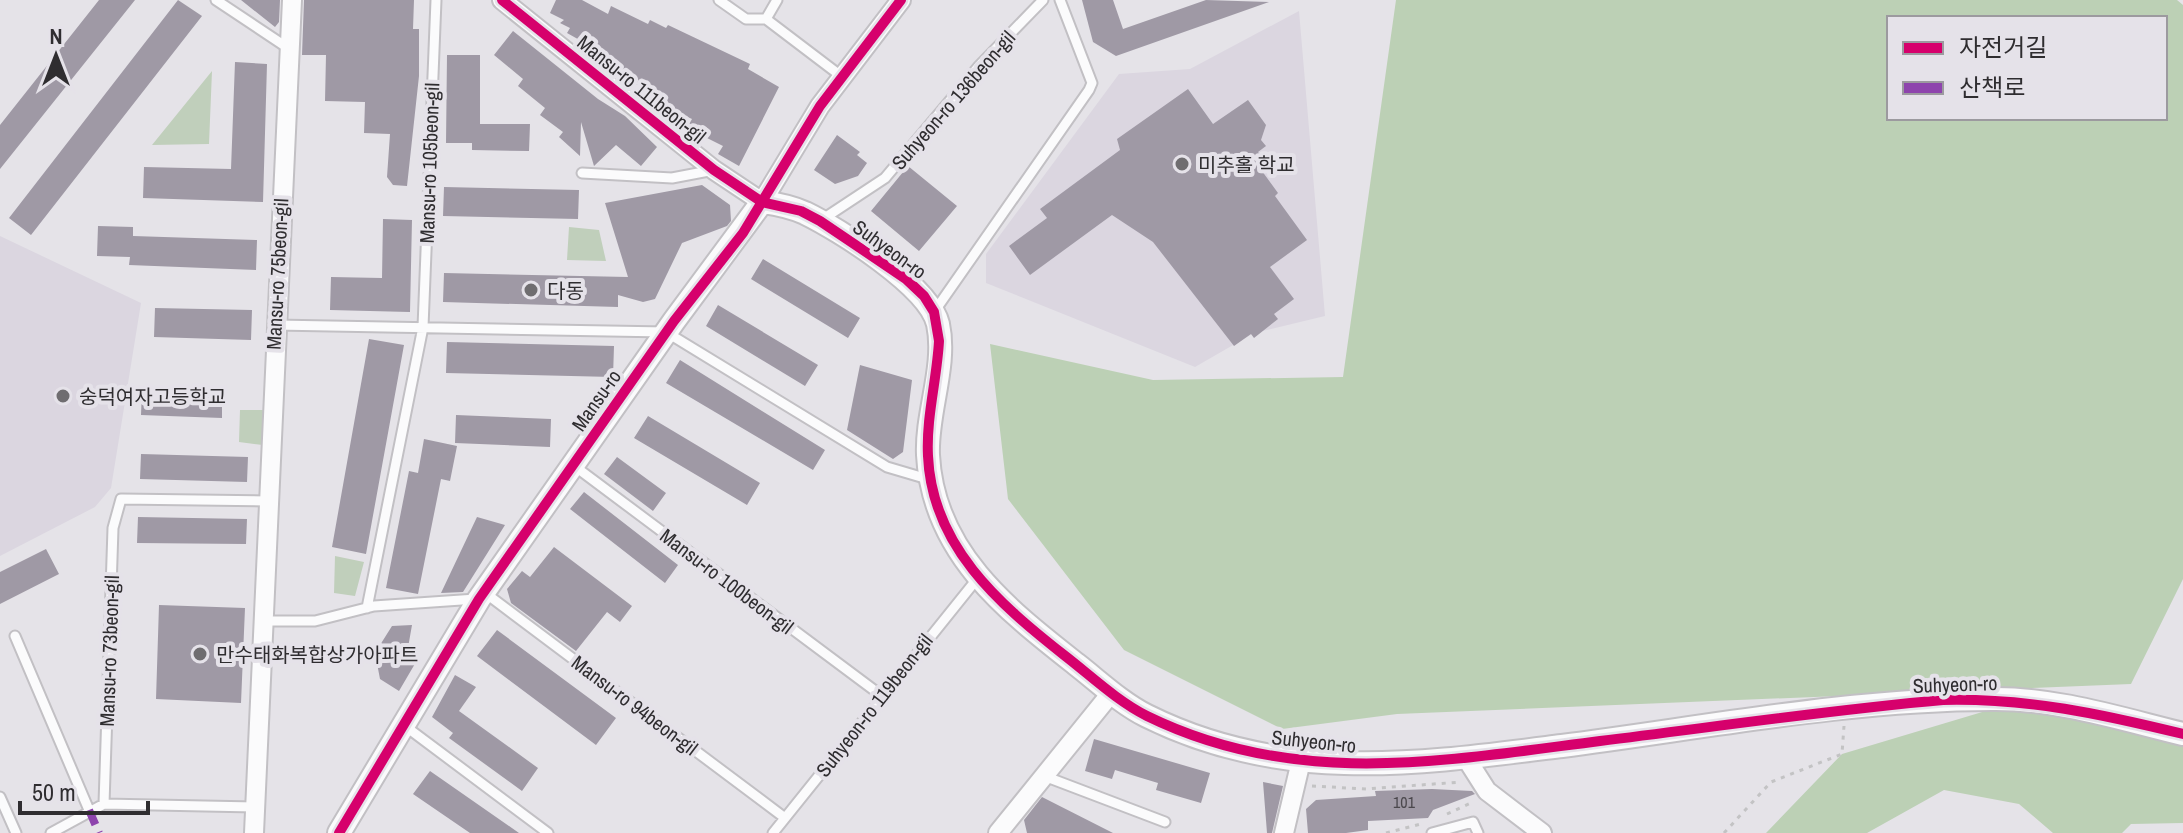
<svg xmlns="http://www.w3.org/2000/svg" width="2183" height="833" viewBox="0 0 2183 833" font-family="'Archivo Narrow','Noto Sans KR',sans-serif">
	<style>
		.built { fill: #dbd6e0 }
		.green { fill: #c0cfbb }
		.forest { fill: #bcd0b5; fill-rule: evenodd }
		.building { fill: #9f99a5 }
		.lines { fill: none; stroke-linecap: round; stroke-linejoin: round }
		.service-casing { stroke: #c2c0c4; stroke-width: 13 }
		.minor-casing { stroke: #c2c0c4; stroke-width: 22 }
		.tertiary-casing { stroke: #c2c0c4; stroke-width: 26 }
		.path { stroke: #c3c3c4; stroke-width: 3; stroke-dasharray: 4 6; stroke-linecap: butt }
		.service { stroke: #fbfbfc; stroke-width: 9 }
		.minor { stroke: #fbfbfc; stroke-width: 18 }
		.tertiary { stroke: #fbfbfc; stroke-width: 22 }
		.quiet { stroke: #8e44ad; stroke-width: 8; stroke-dasharray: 16 8; stroke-linecap: butt }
		.cycleway-casing { stroke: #e5e2e9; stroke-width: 15 }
		.cycleway { stroke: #d6006c; stroke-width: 10 }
		.poi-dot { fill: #6f6d70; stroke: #e5e2e9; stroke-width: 3 }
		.labels { text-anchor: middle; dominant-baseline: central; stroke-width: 8; stroke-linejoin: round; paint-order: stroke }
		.number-label { font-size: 16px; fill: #4b484d }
		.street-label { font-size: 20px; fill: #2f2d30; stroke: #e5e2e9 }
		.poi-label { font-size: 20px; fill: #2f2d30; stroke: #e5e2e9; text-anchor: start }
	</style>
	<rect width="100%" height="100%" fill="#e5e3e8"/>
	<path class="built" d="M1299,11L1325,316L1254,333L1195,367L986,283V254L1119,74L1190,69Z
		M0,236L141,303L111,488L95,507L0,556Z"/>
	<path class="green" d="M212,71L209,144L152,145Z
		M569,227L599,230L606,261L567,260Z
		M240,410H264L263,445L239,442Z
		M335,556L364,562L355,596L334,593Z"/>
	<path class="forest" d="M1396,0H2177L2183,5V579L2131,684L1397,714L1282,729L1124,650L1008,499L990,344L1153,380L1343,377ZM1889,18H2165V118H1889Z
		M2019,701L2183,739V823L2131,824L2122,833H2053L2019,804L1944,790L1867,833H1766L1842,754Z"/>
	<path class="building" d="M99,0H135L0,169V125Z
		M178,0L202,16L31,235L9,218Z
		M241,0H280L279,22L275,27Z
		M304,0H414L413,29H419V76L407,186L393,185L387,177L390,134L364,133L365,102L325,101L326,55H302Z
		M556,0H582L608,14L611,6L648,24L650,20L666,28L668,25L750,64L748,69L779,87L739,166L718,154L723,146L687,128L692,119L655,102L658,95L622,77L625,72L588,54L592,47L567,33L570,28L560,23L564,20L550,13Z
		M1082,0H1113L1123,29L1206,0L1269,2L1116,56L1093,42Z
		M513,31L598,99L625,116L657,147L641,166L616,145L594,166L581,122L580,156L559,137L563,132L540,115L545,108L518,86L523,79L494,55Z
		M447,55H480V124H530L529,151L472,150V143H446Z
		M235,62L267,64L263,202L143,198L144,167L231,169Z
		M1188,89L1213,124L1248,100L1266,125L1261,140L1266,146L1258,152L1266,162L1259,167L1278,193L1275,196L1307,240L1270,267L1294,299L1274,314L1278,319L1254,338L1251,334L1234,346L1153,242L1112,215L1030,275L1009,246L1047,218L1040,209L1120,150L1117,139Z
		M837,135L860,152L857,155L867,163L858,176L835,184L814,170Z
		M908,166L957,206L919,251L871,211Z
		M702,185L730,205L731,221L727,226L682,243L655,299L643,302L618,295V307L443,302L444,273L628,277L605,203Z
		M444,187L579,190L578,219L443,216Z
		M383,219L412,220L410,312L330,310L331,277L382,278Z
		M98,226L133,227V236L257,240L256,270L129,265L130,257L97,256Z
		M763,259L860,318L848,338L751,279Z
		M718,305L818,365L805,386L706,326Z
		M155,308L252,310L251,340L154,337Z
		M369,339L404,345L366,554L332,547Z
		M447,342L614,346L613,377L446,373Z
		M680,360L825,450L813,470L666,383Z
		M860,365L912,380L903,452L893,459L847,430Z
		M142,389L222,391V418L141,415Z
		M456,415L551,419L550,447L455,443Z
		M648,416L760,483L747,505L634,438Z
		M424,439L457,446L450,481L441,479L418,594L386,588L409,471L418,473Z
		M141,454L248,457L247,482L140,479Z
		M617,457L666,493L653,511L604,474Z
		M584,492L678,565L665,583L570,509Z
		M138,517L247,519L246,544L137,543Z
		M477,517L505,525L463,592L441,593Z
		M554,547L632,606L620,622L607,612L576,651L511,603L507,589L522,571L530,577Z
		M46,549L59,574L0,604V572Z
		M159,605L245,608L241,703L156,699Z
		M412,625L406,659L416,662L399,691L380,679L375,653L392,626Z
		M497,630L616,718L596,745L477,656Z
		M455,675L476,687L459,711L538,768L522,791L449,738L453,733L432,717Z
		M1094,739L1210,773L1201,803L1156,790L1158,783L1115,770L1112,779L1085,771Z
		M430,771L519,833H470L413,794Z
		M1263,782L1283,786L1272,833H1267Z
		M1432,789L1472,791L1475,794L1433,810L1428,818L1368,821V830L1346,833H1308L1306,809L1316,800L1376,796L1375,791Z
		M1042,797L1113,833H1027L1024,820Z"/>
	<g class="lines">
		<g class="service-casing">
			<path id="service" d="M216,0L288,48
				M719,0L746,19H766L841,76
				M766,19L777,0
				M582,173L672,178L714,170
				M823,219L885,178L979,66L1043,0
				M934,312L1089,90L1092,83L1060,0
				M275,325L666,332L887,467L931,480
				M573,465L882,696
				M484,592L785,818
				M367,608L423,327L436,0
				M262,621H315L374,606L476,599
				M15,636L89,810
				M405,726L548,833
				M1044,776L1165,822
				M0,797L16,833
				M104,804L113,528L121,499L267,501
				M51,833L104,804L255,807
				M773,833L977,579
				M1432,833L1473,822L1478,833"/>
		</g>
		<g class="minor-casing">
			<path id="minor" d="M502,0L714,170L762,202L820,106L901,0
				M1466,758L1487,791L1542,833
				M254,833L292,0
				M998,833L1112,692
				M1284,833L1301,761"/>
		</g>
		<g class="tertiary-casing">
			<path id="tertiary" d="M339,833L479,599L674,321L762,202C777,204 791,207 805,213C840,230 929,286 938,324C947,366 926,413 928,455C933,552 1006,609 1076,664C1098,681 1121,703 1147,716C1284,784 1418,764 1562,746C1702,728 1852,699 1992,699C2056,698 2121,719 2183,734"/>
		</g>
		<path class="path" d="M1312,786L1366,789L1461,782
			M1447,814L1473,802
			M1386,833L1421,824
			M1724,833L1771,782L1842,754L1844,726"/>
		<use href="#service" class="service"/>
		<use href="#minor" class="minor"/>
		<use href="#tertiary" class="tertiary"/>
		<path class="quiet" d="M89,810L99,833"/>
		<g class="cycleway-casing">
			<path id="cycleway" d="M502,0L714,170L762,202L801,211L820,221L906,279L924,296L934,312L939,341C937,379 926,417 928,456C932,546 998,603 1064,655C1090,675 1117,701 1147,716C1296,789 1443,761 1600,741C1714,727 1829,710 1943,700C2029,698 2101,714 2183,734
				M339,833L479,599L674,321L743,233L820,106L901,0"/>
		</g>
		<use href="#cycleway" class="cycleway"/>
	</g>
	<g class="poi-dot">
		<circle cx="1182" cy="164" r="8"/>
		<circle cx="531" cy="290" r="8"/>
		<circle cx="63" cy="396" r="8"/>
		<circle cx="200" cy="654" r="8"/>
	</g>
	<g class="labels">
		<g class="number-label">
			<text x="1404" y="802">101</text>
		</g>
		<g class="street-label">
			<text transform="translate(642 89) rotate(39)">Mansu-ro 111beon-gil</text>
			<text transform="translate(953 100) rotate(-49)">Suhyeon-ro 136beon-gil</text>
			<text transform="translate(429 163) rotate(-88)">Mansu-ro 105beon-gil</text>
			<text transform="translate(890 249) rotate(36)">Suhyeon-ro</text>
			<text transform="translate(277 274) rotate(-87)">Mansu-ro 75beon-gil</text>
			<text transform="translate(596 400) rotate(-55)">Mansu-ro</text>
			<text transform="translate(727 581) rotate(37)">Mansu-ro 100beon-gil</text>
			<text transform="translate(109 651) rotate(-88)">Mansu-ro 73beon-gil</text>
			<text transform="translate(1955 684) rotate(-2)">Suhyeon-ro</text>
			<text transform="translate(635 705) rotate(37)">Mansu-ro 94beon-gil</text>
			<text transform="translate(874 705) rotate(-52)">Suhyeon-ro 119beon-gil</text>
			<text transform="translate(1314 741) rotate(6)">Suhyeon-ro</text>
		</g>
		<g class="poi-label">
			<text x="1198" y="164">미추홀 학교</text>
			<text x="547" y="290">다동</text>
			<text x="79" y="396">숭덕여자고등학교</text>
			<text x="216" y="654">만수태화복합상가아파트</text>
		</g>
	</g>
	<rect x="1887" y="16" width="280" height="104" fill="#e5e2e9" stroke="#9c9a9f" stroke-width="2"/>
	<rect x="1903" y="42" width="40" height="12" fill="#d6006c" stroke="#9c9a9f" stroke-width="2"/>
	<text x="1959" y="56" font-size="24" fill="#2f2d30">자전거길</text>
	<rect x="1903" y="82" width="40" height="12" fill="#8e44ad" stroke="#9c9a9f" stroke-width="2"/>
	<text x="1959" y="96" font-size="24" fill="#2f2d30">산책로</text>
	<g transform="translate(56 56)" stroke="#e5e2e9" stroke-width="6" paint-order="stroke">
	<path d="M0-6L14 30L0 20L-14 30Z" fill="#2f2d30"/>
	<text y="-12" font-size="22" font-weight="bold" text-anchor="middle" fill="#2f2d30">N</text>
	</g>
	<path d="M20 801v12h128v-12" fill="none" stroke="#2f2d30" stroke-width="4"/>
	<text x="32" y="801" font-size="24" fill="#2f2d30" stroke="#e5e2e9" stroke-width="6" paint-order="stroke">50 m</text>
</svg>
